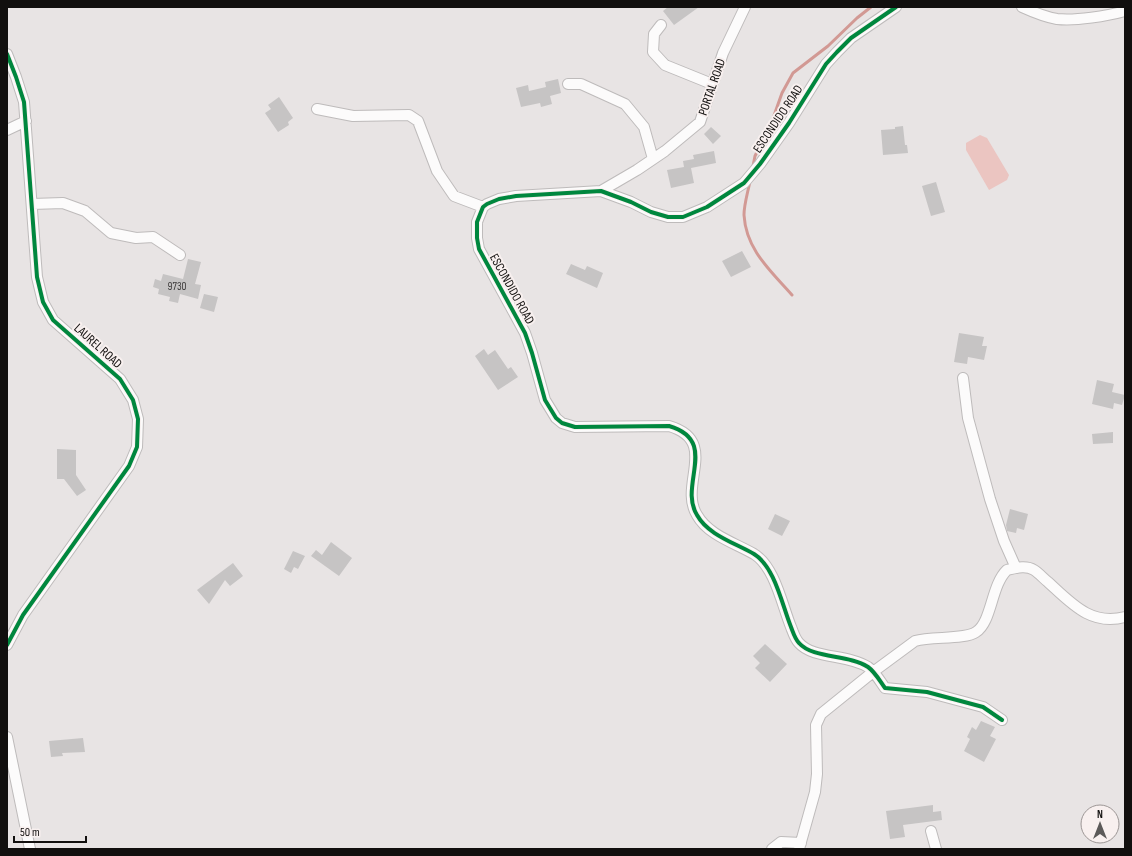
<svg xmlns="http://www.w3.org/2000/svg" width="1132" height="856" viewBox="0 0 1132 856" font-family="'Sofia Sans Condensed',sans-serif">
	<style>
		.green { fill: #ebc5c1 }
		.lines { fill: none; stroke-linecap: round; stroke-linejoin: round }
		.stream { stroke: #d29994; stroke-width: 3 }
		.building { fill: #c6c4c4 }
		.minor-casing { stroke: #bebbbb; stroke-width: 12 }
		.minor { stroke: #fcfbfb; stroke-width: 10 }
		.cycleway-casing { stroke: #f8f0ef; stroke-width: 6 }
		.cycleway { stroke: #00873e; stroke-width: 4 }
		.labels { text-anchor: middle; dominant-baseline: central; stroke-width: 4; stroke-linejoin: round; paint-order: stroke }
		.number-label { font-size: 11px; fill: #3e3c3c }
		.street-label { font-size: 13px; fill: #110f0e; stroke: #f8f0ef }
	</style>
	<rect width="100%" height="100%" fill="#e8e4e4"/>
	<path class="green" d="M980,135L987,138L1009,175L1007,180L989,190L966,150V143Z"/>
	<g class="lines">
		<path class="stream" d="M753,166L755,156L771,124L782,93L793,73L828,46L857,18L871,7
			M750,181C748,192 744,204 744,215C746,250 771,271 792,295"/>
	</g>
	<path class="building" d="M668,7H699L674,25L663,11Z
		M558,79L561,93L550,96L552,104L541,107L540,103L521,107L516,88L528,85L529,91L546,87L545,82Z
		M279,97L293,118L288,122L289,125L278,132L265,113L271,109L268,105Z
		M903,126L905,145H907L908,153L883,155L881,130L895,129V127Z
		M711,127L721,136L713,144L704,134Z
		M714,151L716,163L691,168L694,183L671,188L667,170L684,167L683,161L694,159L693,155Z
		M936,182L945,212L931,216L922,186Z
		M742,251L751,267L731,277L722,261Z
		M188,259L201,262L195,284L201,285L198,299L180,294L178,303L169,301L170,297L158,294L159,289L153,287L155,279L161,281L163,274L183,279Z
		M571,264L585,270L587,266L603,273L597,288L566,274Z
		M204,294L218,297L214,312L200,308Z
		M959,333L984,337L982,346H987L984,360L968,357L967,364L954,362Z
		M484,349L488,355L495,350L508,369L511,367L518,377L498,390L475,356Z
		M1097,380L1114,384L1112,392L1125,395L1122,405L1114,403L1113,409L1092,404Z
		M1113,432V443L1093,444L1092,434Z
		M57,449L76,450V475L86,490L77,496L64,479H57Z
		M1010,509L1028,514L1024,530L1017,528L1016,533L1007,531L1006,525Z
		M775,514L790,521L782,536L768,529Z
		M331,542L352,558L339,576L311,556L316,550L322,555Z
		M293,551L305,556L298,569L294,567L291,573L284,569Z
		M233,563L243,576L230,586L225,580L209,604L197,590Z
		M765,644L787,664L770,682L755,668L760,663L753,656Z
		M981,721L995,727L990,736L996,739L984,762L964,751L970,739L967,737L972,727L976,730Z
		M83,738L85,752L62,753L63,756L51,757L49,741Z
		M933,805V812L941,811L942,820L903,825L905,837L890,839L886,811Z"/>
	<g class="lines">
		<g class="minor-casing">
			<path id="minor" d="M896,7L851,38L837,52L826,64L789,123L760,164L744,183L707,207L683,217H668L651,212L631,202L601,191L516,196L499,199L487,204L483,207L477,222V238L479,249L525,333L532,353L545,400L556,418L562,423L575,427L669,426C720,441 678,485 697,515C708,535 735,543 754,554C775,567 782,605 791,627C793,632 795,639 799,643C813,659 848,654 868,667C875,672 880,681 885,688L927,692L983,707L1002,720
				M1022,7C1033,12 1045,17 1057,19C1076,21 1107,16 1125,11
				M661,25L654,34L653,52L665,65L712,84
				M7,54L16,77L24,102L37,277L43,302L53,320L120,379L133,400L138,419L137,447L129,466L23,615L7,645
				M568,84H581L625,104L644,127L653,159
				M317,109L353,116L409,115L418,121L437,171L454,196L483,207
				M7,130L26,121
				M601,191L637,170L665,151L700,122L723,53L745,7
				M32,204L63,203L85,211L111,233L136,238L153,237L180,255
				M963,378L968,418L990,499L1004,541L1016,568
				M7,737L30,849
				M931,831L936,849
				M772,849L781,842L801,843
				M799,849L815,792L817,774L816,725L821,714L873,672L915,641C932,636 964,640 976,632C992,622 991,585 1007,570C1016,568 1026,565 1034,570C1039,573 1044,579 1048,582C1072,604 1091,626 1125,617"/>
		</g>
		<use href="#minor" class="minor"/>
		<g class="cycleway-casing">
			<path id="cycleway" d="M896,7L851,38L837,52L826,64L789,123L760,164L744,183L707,207L683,217H668L651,212L631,202L601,191L516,196L499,199L487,204L483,207L477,222V238L479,249L525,333L532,353L545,400L556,418L562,423L575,427L669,426C720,441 678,485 697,515C708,535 735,543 754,554C775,567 782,605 791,627C793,632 795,639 799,643C813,659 848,654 868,667C875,672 880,681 885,688L927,692L983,707L1002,720
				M7,54L16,77L24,102L37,277L43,302L53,320L120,379L133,400L138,419L137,447L129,466L23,615L7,645"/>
		</g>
		<use href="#cycleway" class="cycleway"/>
	</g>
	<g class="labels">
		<g class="number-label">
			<text x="177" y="286">9730</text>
		</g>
		<g class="street-label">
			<text transform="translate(712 87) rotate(-71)">PORTAL ROAD</text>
			<text transform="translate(778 119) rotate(-56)">ESCONDIDO ROAD</text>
			<text transform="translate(512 289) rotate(61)">ESCONDIDO ROAD</text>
			<text transform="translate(98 346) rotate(42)">LAUREL ROAD</text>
		</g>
	</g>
	<rect width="1132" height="856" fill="none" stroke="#110f0e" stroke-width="16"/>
	<g transform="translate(1100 824)"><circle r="19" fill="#f8f0ef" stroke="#9c9695"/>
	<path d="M0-3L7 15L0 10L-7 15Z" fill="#5c5a59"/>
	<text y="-6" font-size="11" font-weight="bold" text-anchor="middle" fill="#110f0e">N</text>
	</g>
	<path d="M14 836v6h72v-6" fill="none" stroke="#110f0e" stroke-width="2"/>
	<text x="20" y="836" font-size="12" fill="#110f0e" stroke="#f8f0ef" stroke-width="3" paint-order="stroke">50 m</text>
</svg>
